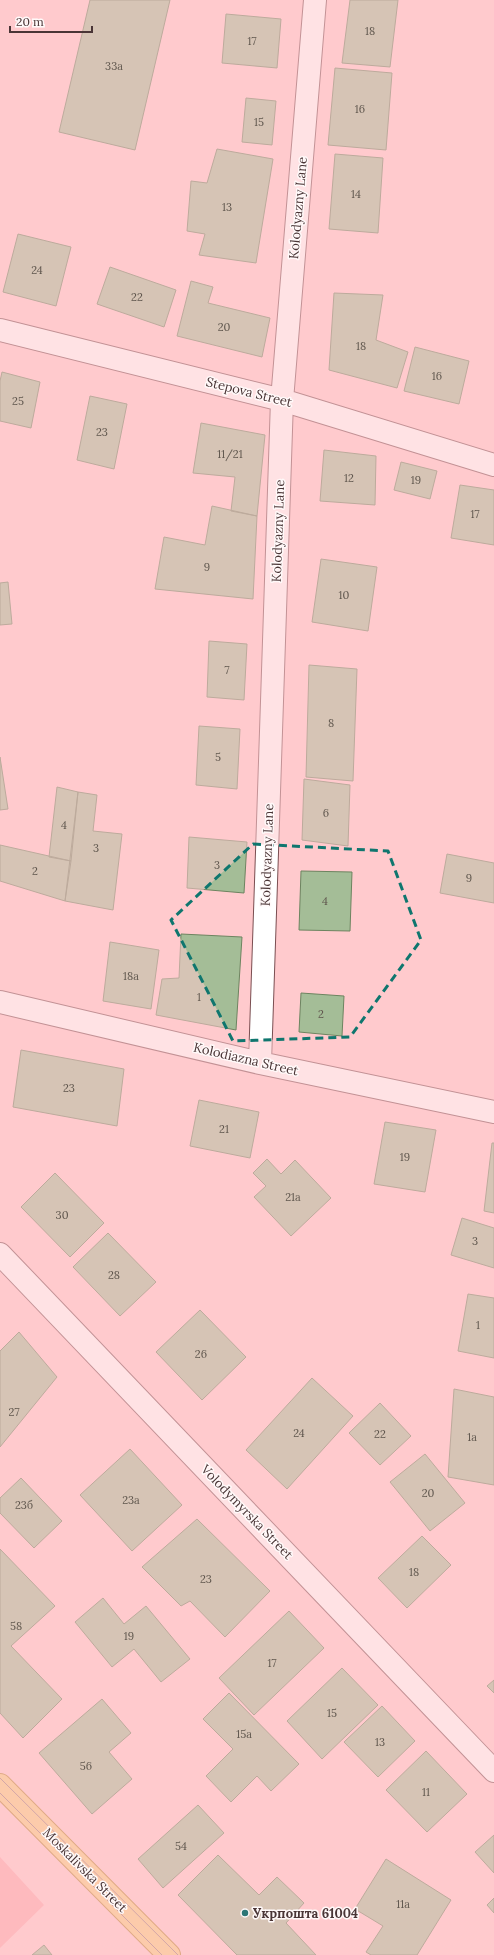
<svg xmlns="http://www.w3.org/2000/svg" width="494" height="1955" viewBox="0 0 494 1955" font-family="Lora,serif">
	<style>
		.green { fill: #fda6ac }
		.building { fill: #a4bd97; stroke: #6d8460 }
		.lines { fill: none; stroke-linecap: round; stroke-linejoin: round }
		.street-casing { stroke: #7a4e51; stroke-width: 24 }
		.primary-casing { stroke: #b9822f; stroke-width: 24 }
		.street { stroke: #fff; stroke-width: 22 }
		.primary { stroke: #f9cd80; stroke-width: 22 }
		.tram { stroke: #9d797b; stroke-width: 1 }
		.marked { fill: none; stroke: #0f766e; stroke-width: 3; stroke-dasharray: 8 5; stroke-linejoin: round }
		.poi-dot { fill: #2c7676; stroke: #fff9f9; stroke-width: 1.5 }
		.labels { text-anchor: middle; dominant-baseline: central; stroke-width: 3; stroke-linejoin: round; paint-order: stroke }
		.number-label { font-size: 11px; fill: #60574e }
		.street-label { font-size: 13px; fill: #4a3536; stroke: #fff9f9 }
		.poi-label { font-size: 13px; font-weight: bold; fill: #4a3536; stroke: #fff9f9; text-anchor: start }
	</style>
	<rect width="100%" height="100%" fill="#ffcacd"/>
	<path class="green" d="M0,1857L44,1905L0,1948Z"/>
	<path class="building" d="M90,0H170L135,150L59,132Z
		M350,0H398L390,67L342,63Z
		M226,14L281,19L277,68L222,63Z
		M335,68L392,73L386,150L328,145Z
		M246,98L276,101L272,145L242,142Z
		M217,149L273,159L256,263L199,255L205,234L187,231L191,181L207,183Z
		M335,154L383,158L378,233L329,229Z
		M18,234L71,247L56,306L3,292Z
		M110,267L176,290L164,327L97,304Z
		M191,281L213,287L208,303L270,318L262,357L177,336Z
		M334,293L383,295L376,340L408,352L397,388L329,370Z
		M415,347L469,361L459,404L404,391Z
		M2,372L40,382L31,428L0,421V381Z
		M90,396L127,404L114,469L77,460Z
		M201,423L265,435L257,516L231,511L235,477L193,473Z
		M324,450L376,456L375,505L320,501Z
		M401,462L437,471L430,499L394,490Z
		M460,485L494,490V545L451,538Z
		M212,506L257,516L253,599L155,589L164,537L205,545Z
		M321,559L377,567L368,631L312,622Z
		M8,582L12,624L0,625V583Z
		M209,641L247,644L244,700L207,697Z
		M309,665L357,669L353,781L306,777Z
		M199,726L240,729L237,789L196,785Z
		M0,757L8,809L0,810Z
		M304,779L350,785L348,846L302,840Z
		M57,787L78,792L71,861L49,857Z
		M78,792L97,795L93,831L122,834L113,910L65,901Z
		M189,837L247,842L244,893L187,888Z
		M0,845L71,861L65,901L0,881Z
		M447,854L494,863V903L440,893Z
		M301,871L352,872L350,931L299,930Z
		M181,934L242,937L236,1030L156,1015L162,979L179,978Z
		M110,942L159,950L151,1009L103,1001Z
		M301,993L344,996L342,1036L299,1032Z
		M21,1050L124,1069L117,1126L13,1107Z
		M199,1100L259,1112L250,1158L190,1146Z
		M385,1122L436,1130L425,1192L374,1184Z
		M492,1143H494V1213L484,1211Z
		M267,1159L281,1174L295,1160L331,1198L291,1236L254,1197L266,1186L253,1173Z
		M55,1173L104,1223L70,1257L21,1207Z
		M462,1218L494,1228V1268L451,1255Z
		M108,1233L156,1282L120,1316L73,1267Z
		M468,1294L494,1298V1358L458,1351Z
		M200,1310L246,1357L202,1400L156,1352Z
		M19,1332L57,1377L0,1447V1351Z
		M312,1378L353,1416L287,1489L246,1450Z
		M454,1389L494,1397V1485L448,1477Z
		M380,1403L411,1436L380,1465L349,1433Z
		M130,1449L182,1505L132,1551L80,1495Z
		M425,1454L465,1503L430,1531L390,1482Z
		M21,1478L62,1521L34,1548L0,1513V1498Z
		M197,1519L270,1591L225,1637L190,1601L181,1606L142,1567Z
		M422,1536L451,1565L407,1608L378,1578Z
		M0,1549L55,1606L11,1646L62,1699L23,1738L0,1713Z
		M103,1598L124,1624L146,1606L190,1659L161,1682L134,1649L112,1667L75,1622Z
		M289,1611L324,1648L254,1715L219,1678Z
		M342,1668L378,1705L322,1759L287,1721Z
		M494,1680V1693L487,1686Z
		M229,1693L299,1764L271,1791L257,1776L231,1802L206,1776L233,1749L203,1719Z
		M102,1699L131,1733L109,1752L132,1779L92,1814L39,1753Z
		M382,1706L415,1741L378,1777L344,1742Z
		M426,1751L467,1794L427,1832L386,1790Z
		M198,1805L224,1833L163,1888L138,1859Z
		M494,1835V1873L475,1852Z
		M218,1855L259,1895L277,1877L304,1903L286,1923L316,1955H237L178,1895Z
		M386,1859L451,1900L417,1955H371L366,1952L383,1926L355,1909Z
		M494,1898V1913L487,1905Z
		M44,1945L52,1955H32Z"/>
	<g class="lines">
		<g class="street-casing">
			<path id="street" d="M0,330L282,400L494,465
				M0,1002L260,1063L494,1112
				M260,1063L282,400L315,0
				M0,1254L494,1771"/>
		</g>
		<g class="primary-casing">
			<path id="primary" d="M0,1785L169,1955"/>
		</g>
		<use href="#street" class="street"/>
		<use href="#primary" class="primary"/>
		<path class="tram" d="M0,1778L178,1955
			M0,1793L162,1955"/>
	</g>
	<path d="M0 0H494V1955H0ZM253,844L388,851L421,940L350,1037L233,1041L171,920Z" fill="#ffcacd" fill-opacity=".55" fill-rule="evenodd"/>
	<path class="marked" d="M253,844L388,851L421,940L350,1037L233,1041L171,920Z"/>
	<circle class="poi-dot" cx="245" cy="1913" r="4"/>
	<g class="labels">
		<g class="number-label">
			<text x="370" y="31">18</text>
			<text x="252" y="41">17</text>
			<text x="114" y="66">33а</text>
			<text x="360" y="109">16</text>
			<text x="259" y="122">15</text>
			<text x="356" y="194">14</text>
			<text x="227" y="207">13</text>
			<text x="37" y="270">24</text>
			<text x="137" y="297">22</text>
			<text x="224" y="327">20</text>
			<text x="361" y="346">18</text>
			<text x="437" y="376">16</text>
			<text x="18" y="401">25</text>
			<text x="102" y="432">23</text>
			<text x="230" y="454">11/21</text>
			<text x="349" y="478">12</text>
			<text x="416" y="480">19</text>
			<text x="475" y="514">17</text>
			<text x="207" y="567">9</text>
			<text x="344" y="595">10</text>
			<text x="227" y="670">7</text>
			<text x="331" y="723">8</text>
			<text x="218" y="757">5</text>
			<text x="326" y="813">6</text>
			<text x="64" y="825">4</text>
			<text x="96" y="848">3</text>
			<text x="217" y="865">3</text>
			<text x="35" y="871">2</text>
			<text x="469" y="878">9</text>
			<text x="325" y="901">4</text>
			<text x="131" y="976">18а</text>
			<text x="199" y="997">1</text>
			<text x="321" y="1014">2</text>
			<text x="69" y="1088">23</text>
			<text x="224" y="1129">21</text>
			<text x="405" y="1157">19</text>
			<text x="293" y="1197">21а</text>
			<text x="62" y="1215">30</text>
			<text x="475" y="1241">3</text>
			<text x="114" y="1275">28</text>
			<text x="478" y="1325">1</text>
			<text x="201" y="1354">26</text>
			<text x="14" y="1412">27</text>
			<text x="299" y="1433">24</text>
			<text x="380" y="1434">22</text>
			<text x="472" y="1437">1а</text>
			<text x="428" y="1493">20</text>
			<text x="131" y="1500">23а</text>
			<text x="24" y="1505">23б</text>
			<text x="414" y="1572">18</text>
			<text x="206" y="1579">23</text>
			<text x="16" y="1626">58</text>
			<text x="129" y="1636">19</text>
			<text x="272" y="1663">17</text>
			<text x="332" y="1713">15</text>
			<text x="244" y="1734">15а</text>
			<text x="380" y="1742">13</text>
			<text x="86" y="1766">56</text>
			<text x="426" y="1792">11</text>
			<text x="181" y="1846">54</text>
			<text x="403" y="1904">11а</text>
		</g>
		<g class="street-label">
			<text transform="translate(298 208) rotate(-85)">Kolodyazny Lane</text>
			<text transform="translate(249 392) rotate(14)">Stepova Street</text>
			<text transform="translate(278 531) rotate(-88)">Kolodyazny Lane</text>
			<text transform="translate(267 855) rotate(-88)">Kolodyazny Lane</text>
			<text transform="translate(246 1059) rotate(13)">Kolodiazna Street</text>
			<text transform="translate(247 1512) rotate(46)">Volodymyrska Street</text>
			<text transform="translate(85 1870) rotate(45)">Moskalivska Street</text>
		</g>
		<g class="poi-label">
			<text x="253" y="1913">Укрпошта 61004</text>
		</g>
	</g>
	<path d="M10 26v6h82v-6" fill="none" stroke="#4a3536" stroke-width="2"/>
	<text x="16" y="26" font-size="12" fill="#4a3536" stroke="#fff9f9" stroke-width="3" paint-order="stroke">20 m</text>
</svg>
